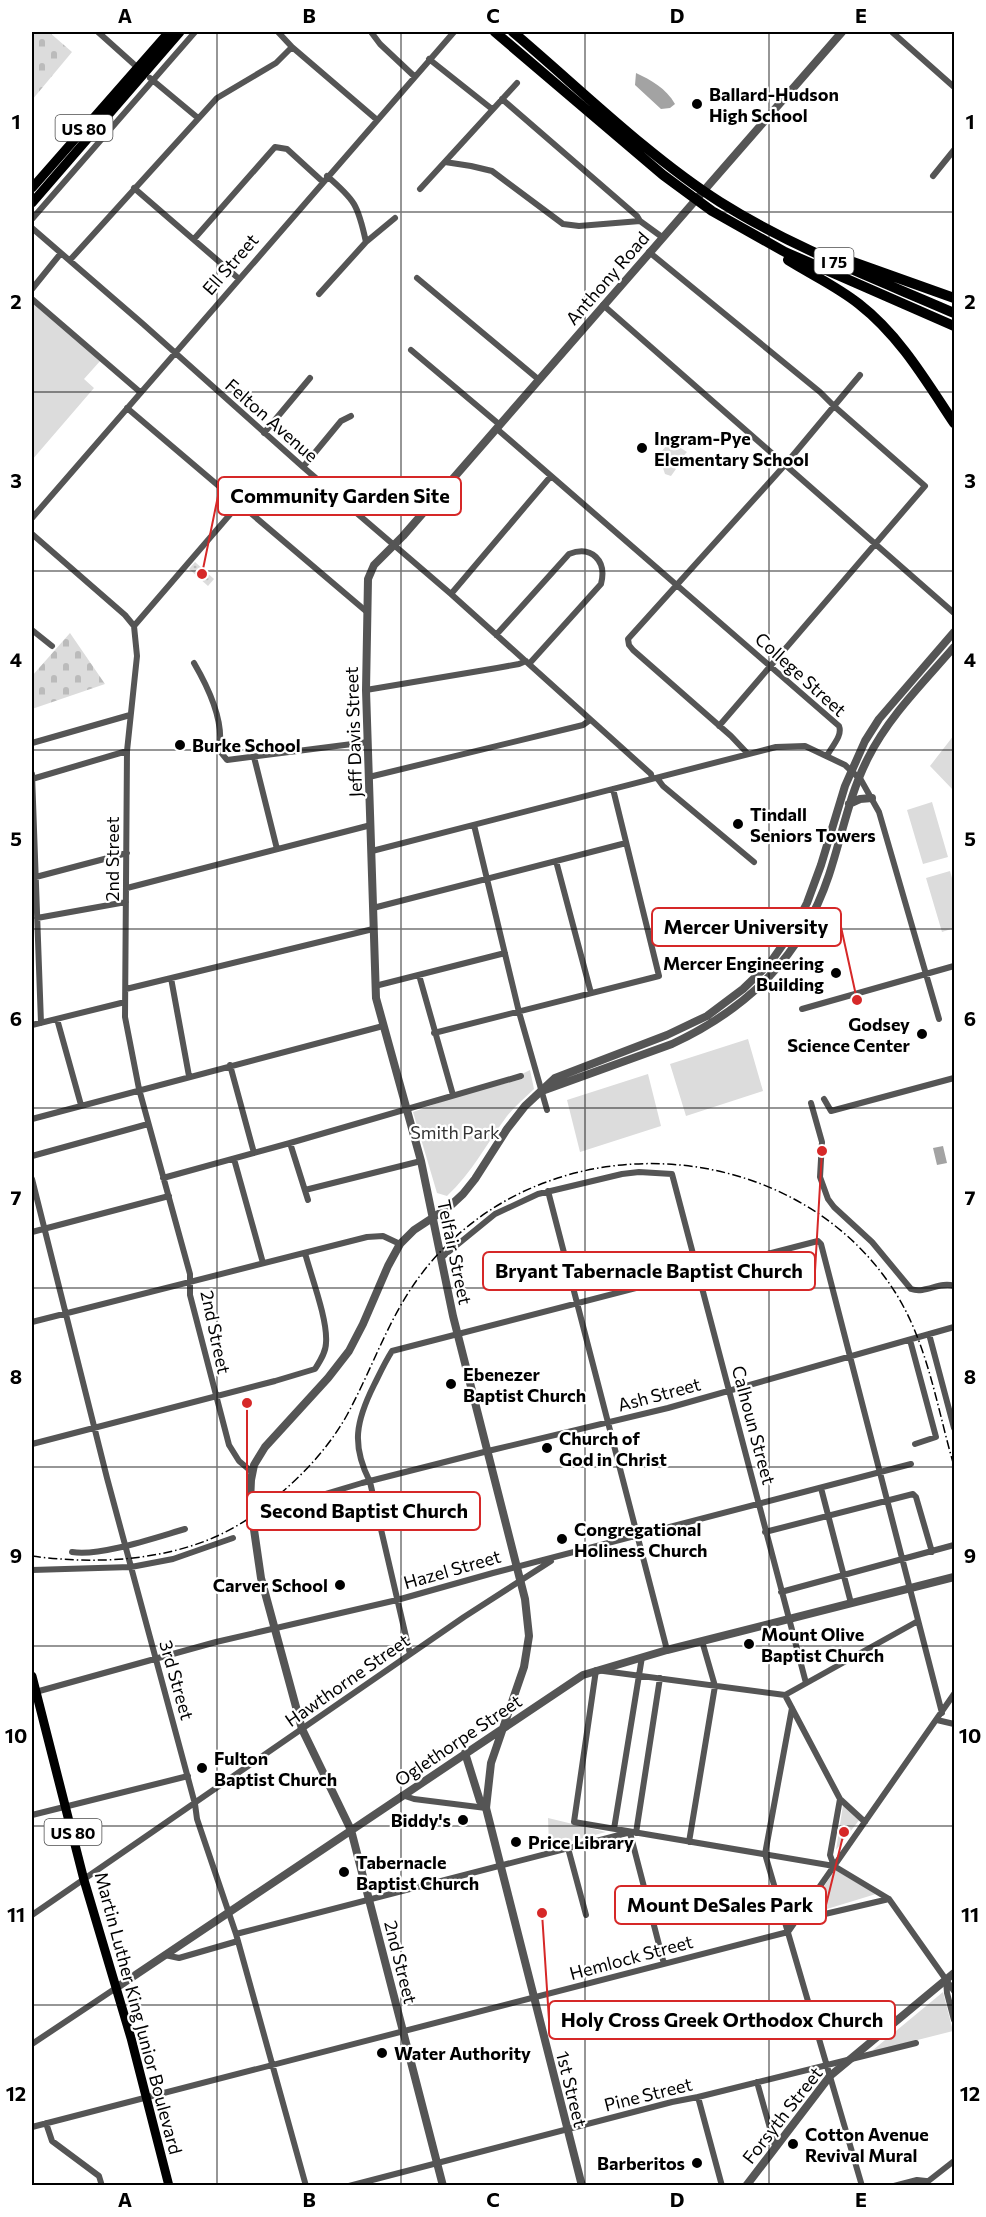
<svg xmlns="http://www.w3.org/2000/svg" width="986" height="2217" viewBox="0 0 986 2217" font-family="Commissioner,sans-serif">
	<style>
		.grass { fill: url(#grass-dots) }
		.cemetery { fill: url(#cemetery-stones) }
		.park { fill: #dcdcdc }
		.water { fill: #a3a3a3 }
		.lines { fill: none; stroke-linecap: round; stroke-linejoin: round }
		.minor { stroke: #555; stroke-width: 6 }
		.tertiary { stroke: #555; stroke-width: 8 }
		.primary { stroke: #000; stroke-width: 9 }
		.motorway { stroke: #000; stroke-width: 10 }
		.rail { stroke: #000; stroke-width: 1.5; stroke-dasharray: 9 3 1.5 3; stroke-linecap: butt }
		.grid { fill: none; stroke: #000; stroke-width: 1.5; stroke-opacity: 0.55 }
		.poi-dot { fill: #000; stroke: #fff; stroke-width: 2 }
		.labels { text-anchor: middle; dominant-baseline: central; stroke-width: 4.5; stroke-linejoin: round; paint-order: stroke }
		.shield { fill: #fff; stroke: #4c4c4c; stroke-width: 1.5 }
		.shield-label { font-size: 16px; font-weight: bold; fill: #000 }
		.poi-label { font-size: 18px; font-weight: bold; fill: #000; stroke: #fff; text-anchor: start }
		.street-label { font-size: 18px; fill: #000; stroke: #fff }
		.park-label { font-size: 18px; fill: #333; stroke: #fff }
		.leader { fill: none; stroke: #d62828; stroke-width: 2 }
		.callout-dot { fill: #d62828; stroke: #fff; stroke-width: 2 }
		.callout { fill: #fff; stroke: #d62828; stroke-width: 2 }
		.callout-label { font-size: 20px; text-anchor: middle; font-weight: bold; fill: #000 }
		.neatline { fill: none; stroke: #000; stroke-width: 2 }
		.grid-label { font-size: 20px; text-anchor: middle; font-weight: bold; fill: #000 }
	</style>
	<defs>
		<pattern id="grass-dots" width="8" height="8" patternUnits="userSpaceOnUse" patternTransform="scale(1.5)"><rect width="8" height="8" fill="#dcdcdc"/><path d="M2 2h.1M6 6h.1" fill="none" stroke="#bbb" stroke-width="1.8" stroke-linecap="round"/></pattern>
		<pattern id="cemetery-stones" width="16" height="16" patternUnits="userSpaceOnUse" patternTransform="scale(1.5)"><rect width="16" height="16" fill="#dcdcdc"/><path d="M2 7V4a2 2 0 0 1 4 0v3zM10 15v-3a2 2 0 0 1 4 0v3z" fill="#bbb"/></pattern>
	</defs>
	<rect width="100%" height="100%" fill="#fff"/>
	<path class="grass" d="M195,562L214,579L208,586L189,569Z"/>
	<path class="cemetery" d="M32,32H49L72,52L32,100Z
		M70,633L105,684L32,709V676Z"/>
	<path class="park" d="M32,299L101,360L84,379L94,388L32,460Z
		M670,441L687,452L676,464L662,451Z
		M665,460L676,469L671,476L665,474L661,462Z
		M954,735V791L930,766Z
		M932,802L948,857L923,864L907,810Z
		M950,871L954,885V928L942,932L926,878Z
		M748,1039L763,1091L686,1116L670,1064Z
		M530,1070L534,1089C525,1098 515,1106 507,1116C487,1143 472,1173 447,1196L437,1193L413,1112L460,1095L523,1079L522,1074Z
		M648,1074L661,1126L580,1152L567,1100Z
		M843,1805L860,1819L836,1850Z
		M548,1818L606,1832L549,1847Z
		M835,1870L876,1894L804,1916Z
		M943,1992L953,2031L874,2051L873,2050Z"/>
	<path class="water" d="M636,73C651,80 666,88 675,104L670,108L661,109L635,85Z
		M943,1146L947,1163L937,1165L933,1148Z"/>
	<g class="lines">
		<path class="minor" d="M98,32L137,67V70
			M278,32L292,47L376,119
			M371,32L380,44L414,76
			M892,32L954,87
			M429,59L492,109
			M150,78L198,118
			M502,99L637,216L640,221L662,237
			M445,162L471,166L492,171L563,224L579,226L640,221
			M933,176L954,150
			M134,188L238,278
			M420,189L517,83
			M32,219L195,32
			M32,228L143,324L303,467L451,594L651,774L652,779
			M194,239L275,147L287,149L322,181
			M366,242L395,218
			M649,252L820,392L835,407L925,486L719,726
			M70,260L217,98L276,63L292,47
			M417,278L538,379
			M32,289L61,253
			M319,294L366,242C358,205 355,200 327,176
			M32,299L140,392
			M603,305L954,613
			M411,350L500,425
			M127,408L367,612
			M497,429L839,726C843,736 831,747 827,756
			M264,433L310,378
			M303,467L341,421L351,416
			M32,518L454,32
			M32,534L125,615L134,626L137,656L127,751L125,1017L139,1089L190,1274V1295L229,1445L239,1461L252,1472
			M451,594L551,476
			M134,626L239,504
			M32,630L52,646
			M496,635L569,554C592,545 607,561 601,584L529,664
			M194,663C208,687 225,722 219,750L227,760L368,742
			M366,690L497,668L519,664L526,661
			M32,743L130,715
			M748,754L731,736L633,650L629,645L628,639L784,466L860,375
			M254,757L277,849
			M32,774L41,1023
			M369,777L583,725L590,720
			M657,778L663,786L754,862
			M32,779L127,751
			M474,825L519,1012L547,1110
			M372,851L776,747L805,746L845,765L861,780L879,812L939,1019
			M556,861L591,993
			M32,878L127,853
			M127,888L371,825
			M373,908L626,843
			M37,918L126,902
			M419,975L453,1095
			M171,978L189,1076
			M375,986L505,953
			M126,989L373,929
			M802,1009L954,966
			M57,1019L81,1105
			M32,1025L125,1002
			M434,1033L659,976L613,789
			M230,1065L254,1153
			M824,1099L831,1111L954,1078
			M811,1103L822,1142L820,1177L828,1199L834,1207L872,1242L911,1289C926,1294 940,1281 954,1286
			M32,1119L383,1026
			M290,1143L308,1200
			M32,1156L148,1124
			M234,1159L263,1263
			M163,1178L290,1143L521,1076
			M32,1179L107,1478L195,1804L197,1819L236,1934L306,2186
			M305,1190L421,1161
			M548,1191L667,1650
			M32,1232L169,1196
			M441,1258L495,1214L538,1194L622,1174L639,1172L672,1174L806,1683
			M32,1322L367,1237L383,1236L400,1244
			M929,1334L954,1428
			M910,1340L936,1437L915,1444
			M32,1444L275,1381L315,1369C320,1361 326,1352 326,1343C328,1320 311,1276 305,1253
			M821,1488L851,1603
			M267,1516L295,1503L362,1483L488,1451L668,1408L954,1327
			M765,1532L913,1494L916,1497L932,1552
			M72,1552C99,1557 157,1537 185,1529
			M32,1570L131,1567L173,1559L233,1538
			M781,1592L954,1545
			M918,1621L785,1695L596,1670L574,1822L834,1866L889,1899L954,1991
			M410,1654L370,1482C351,1445 356,1421 374,1385C380,1373 385,1362 392,1351L818,1241L821,1244L942,1713
			M32,1693L216,1642L397,1600L493,1573L911,1464
			M785,1695L840,1799L865,1822
			M792,1708L765,1854L862,2186
			M937,1720L954,1724
			M402,1795L414,1799L486,1808
			M32,1815L188,1776
			M614,1829L642,1657
			M630,1833L664,1964
			M636,1833L660,1678
			M689,1842L715,1686L702,1641
			M568,1848L586,1915
			M834,1866L830,1855L840,1799
			M32,1915L464,1617L551,1561
			M795,1921L889,1899
			M236,1934L627,1833
			M165,1955L179,1958L238,1941
			M946,1980L947,1993L954,2020
			M32,2044L116,1988
			M757,2082L775,2146
			M698,2097L722,2186
			M46,2123L52,2141L99,2176L102,2186
			M32,2127L788,1932L954,1694
			M349,2186L672,2102L698,2097L916,2043
			M894,2186L917,2180L926,2181
			M922,2186L954,2161"/>
		<path class="tertiary" d="M849,804L860,799L872,798
			M542,1091L672,1044C749,1008 802,956 829,875C842,836 849,795 868,758C889,716 924,682 954,647
			M465,1753L480,1801L486,1808
			M116,1988L583,1675L667,1650L954,1577
			M443,2186L351,1830L302,1729L261,1578L250,1502L251,1480L254,1465L265,1447L328,1378L349,1351L363,1324L388,1266L400,1244L414,1230L449,1207L463,1194L475,1179L507,1129L525,1106L555,1078L667,1035L707,1016L743,989L770,963L793,930L807,903L821,865L845,786L865,741L879,719L954,632
			M582,2186L486,1808L491,1763L524,1667L529,1636L525,1599L453,1316L421,1161L376,998L366,690L368,579L374,565L403,536L842,32
			M746,2186L830,2076L954,1973"/>
		<path class="primary" d="M32,188L169,32
			M32,203L180,32
			M32,1676L84,1880L131,2038L169,2186"/>
		<path class="motorway" d="M495,32L663,175L712,211L785,252L954,326
			M513,32C579,88 648,156 720,202C793,248 876,279 954,313
			M788,260C812,275 838,287 859,304C900,336 926,381 954,423
			M853,262L954,298"/>
		<path class="rail" d="M32,1556C104,1566 191,1560 252,1516C289,1489 324,1456 347,1415C380,1354 394,1297 446,1246C571,1120 799,1141 895,1292C928,1344 937,1408 954,1466"/>
	</g>
	<path class="grid" d="M217,32V2186M401,32V2186M585,32V2186M769,32V2186M32,212H954M32,392H954M32,571H954M32,750H954M32,929H954M32,1108H954M32,1288H954M32,1467H954M32,1646H954M32,1826H954M32,2005H954"/>
	<g class="poi-dot">
		<circle cx="697" cy="104" r="6"/>
		<circle cx="642" cy="448" r="6"/>
		<circle cx="180" cy="745" r="6"/>
		<circle cx="738" cy="824" r="6"/>
		<circle cx="836" cy="973" r="6"/>
		<circle cx="922" cy="1034" r="6"/>
		<circle cx="451" cy="1384" r="6"/>
		<circle cx="547" cy="1448" r="6"/>
		<circle cx="562" cy="1539" r="6"/>
		<circle cx="340" cy="1585" r="6"/>
		<circle cx="749" cy="1644" r="6"/>
		<circle cx="202" cy="1768" r="6"/>
		<circle cx="463" cy="1820" r="6"/>
		<circle cx="516" cy="1842" r="6"/>
		<circle cx="344" cy="1872" r="6"/>
		<circle cx="382" cy="2053" r="6"/>
		<circle cx="793" cy="2144" r="6"/>
		<circle cx="697" cy="2163" r="6"/>
	</g>
	<g class="labels">
		<g class="shield">
			<rect x="55.5" y="115" width="57" height="26" rx="4.5"/>
			<rect x="814.5" y="248" width="39" height="26" rx="4.5"/>
			<rect x="44.5" y="1819" width="57" height="26" rx="4.5"/>
		</g>
		<g class="shield-label">
			<text x="84" y="128">US 80</text>
			<text x="834" y="261">I 75</text>
			<text x="73" y="1832">US 80</text>
		</g>
		<g class="poi-label">
			<text x="709" y="94">Ballard-Hudson<tspan x="709" dy="21">High School</tspan></text>
			<text x="654" y="438">Ingram-Pye<tspan x="654" dy="21">Elementary School</tspan></text>
			<text x="192" y="745">Burke School</text>
			<text x="750" y="814">Tindall<tspan x="750" dy="21">Seniors Towers</tspan></text>
			<text x="824" y="963" text-anchor="end">Mercer Engineering<tspan x="824" dy="21">Building</tspan></text>
			<text x="910" y="1024" text-anchor="end">Godsey<tspan x="910" dy="21">Science Center</tspan></text>
			<text x="463" y="1374">Ebenezer<tspan x="463" dy="21">Baptist Church</tspan></text>
			<text x="559" y="1438">Church of<tspan x="559" dy="21">God in Christ</tspan></text>
			<text x="574" y="1529">Congregational<tspan x="574" dy="21">Holiness Church</tspan></text>
			<text x="328" y="1585" text-anchor="end">Carver School</text>
			<text x="761" y="1634">Mount Olive<tspan x="761" dy="21">Baptist Church</tspan></text>
			<text x="214" y="1758">Fulton<tspan x="214" dy="21">Baptist Church</tspan></text>
			<text x="451" y="1820" text-anchor="end">Biddy's</text>
			<text x="528" y="1842">Price Library</text>
			<text x="356" y="1862">Tabernacle<tspan x="356" dy="21">Baptist Church</tspan></text>
			<text x="394" y="2053">Water Authority</text>
			<text x="805" y="2134">Cotton Avenue<tspan x="805" dy="21">Revival Mural</tspan></text>
			<text x="685" y="2163" text-anchor="end">Barberitos</text>
		</g>
		<g class="street-label">
			<text transform="translate(230 264) rotate(-49)">Ell Street</text>
			<text transform="translate(607 278) rotate(-49)">Anthony Road</text>
			<text transform="translate(272 420) rotate(41)">Felton Avenue</text>
			<text transform="translate(801 674) rotate(42)">College Street</text>
			<text transform="translate(353 732) rotate(-92)">Jeff Davis Street</text>
			<text transform="translate(112 859) rotate(-90)">2nd Street</text>
			<text transform="translate(455 1252) rotate(78)">Telfair Street</text>
			<text transform="translate(216 1332) rotate(78)">2nd Street</text>
			<text transform="translate(659 1394) rotate(-15)">Ash Street</text>
			<text transform="translate(754 1425) rotate(75)">Calhoun Street</text>
			<text transform="translate(452 1569) rotate(-16)">Hazel Street</text>
			<text transform="translate(177 1680) rotate(74)">3rd Street</text>
			<text transform="translate(347 1680) rotate(-35)">Hawthorne Street</text>
			<text transform="translate(458 1740) rotate(-34)">Oglethorpe Street</text>
			<text transform="translate(631 1957) rotate(-15)">Hemlock Street</text>
			<text transform="translate(401 1962) rotate(76)">2nd Street</text>
			<text transform="translate(139 2013) rotate(75)">Martin Luther King Junior Boulevard</text>
			<text transform="translate(572 2089) rotate(76)">1st Street</text>
			<text transform="translate(648 2094) rotate(-14)">Pine Street</text>
			<text transform="translate(782 2115) rotate(-52)">Forsyth Street</text>
		</g>
		<g class="park-label">
			<text x="455" y="1132">Smith Park</text>
		</g>
	</g>
	<path class="leader" d="M202 574L218 496M857 1000L841 927M822 1151L815 1271M247 1403L247 1511M844 1832L826 1905M542 1913L549 2020"/>
	<g class="callout-dot">
		<circle cx="202" cy="574" r="6"/>
		<circle cx="857" cy="1000" r="6"/>
		<circle cx="822" cy="1151" r="6"/>
		<circle cx="247" cy="1403" r="6"/>
		<circle cx="844" cy="1832" r="6"/>
		<circle cx="542" cy="1913" r="6"/>
	</g>
	<g class="callout">
		<rect x="218" y="477" width="243" height="38" rx="6"/>
		<rect x="652" y="908" width="189" height="38" rx="6"/>
		<rect x="483" y="1252" width="332" height="38" rx="6"/>
		<rect x="247" y="1492" width="233" height="38" rx="6"/>
		<rect x="615" y="1886" width="211" height="38" rx="6"/>
		<rect x="549" y="2001" width="346" height="38" rx="6"/>
	</g>
	<g class="callout-label">
		<text x="340" y="503">Community Garden Site</text>
		<text x="746" y="934">Mercer University</text>
		<text x="649" y="1278">Bryant Tabernacle Baptist Church</text>
		<text x="364" y="1518">Second Baptist Church</text>
		<text x="720" y="1912">Mount DeSales Park</text>
		<text x="722" y="2027">Holy Cross Greek Orthodox Church</text>
	</g>
	<rect width="986" height="2217" fill="none" stroke="#ffffff" stroke-width="66"/>
	<rect x="33" y="33" width="920" height="2151" class="neatline"/>
	<g class="grid-label">
		<text x="125" y="23">A</text>
		<text x="309" y="23">B</text>
		<text x="493" y="23">C</text>
		<text x="677" y="23">D</text>
		<text x="861" y="23">E</text>
		<text x="16" y="129">1</text>
		<text x="970" y="129">1</text>
		<text x="16" y="309">2</text>
		<text x="970" y="309">2</text>
		<text x="16" y="488">3</text>
		<text x="970" y="488">3</text>
		<text x="16" y="667">4</text>
		<text x="970" y="667">4</text>
		<text x="16" y="846">5</text>
		<text x="970" y="846">5</text>
		<text x="16" y="1026">6</text>
		<text x="970" y="1026">6</text>
		<text x="16" y="1205">7</text>
		<text x="970" y="1205">7</text>
		<text x="16" y="1384">8</text>
		<text x="970" y="1384">8</text>
		<text x="16" y="1563">9</text>
		<text x="970" y="1563">9</text>
		<text x="16" y="1743">10</text>
		<text x="970" y="1743">10</text>
		<text x="16" y="1922">11</text>
		<text x="970" y="1922">11</text>
		<text x="16" y="2101">12</text>
		<text x="970" y="2101">12</text>
		<text x="125" y="2207">A</text>
		<text x="309" y="2207">B</text>
		<text x="493" y="2207">C</text>
		<text x="677" y="2207">D</text>
		<text x="861" y="2207">E</text>
	</g>
</svg>
